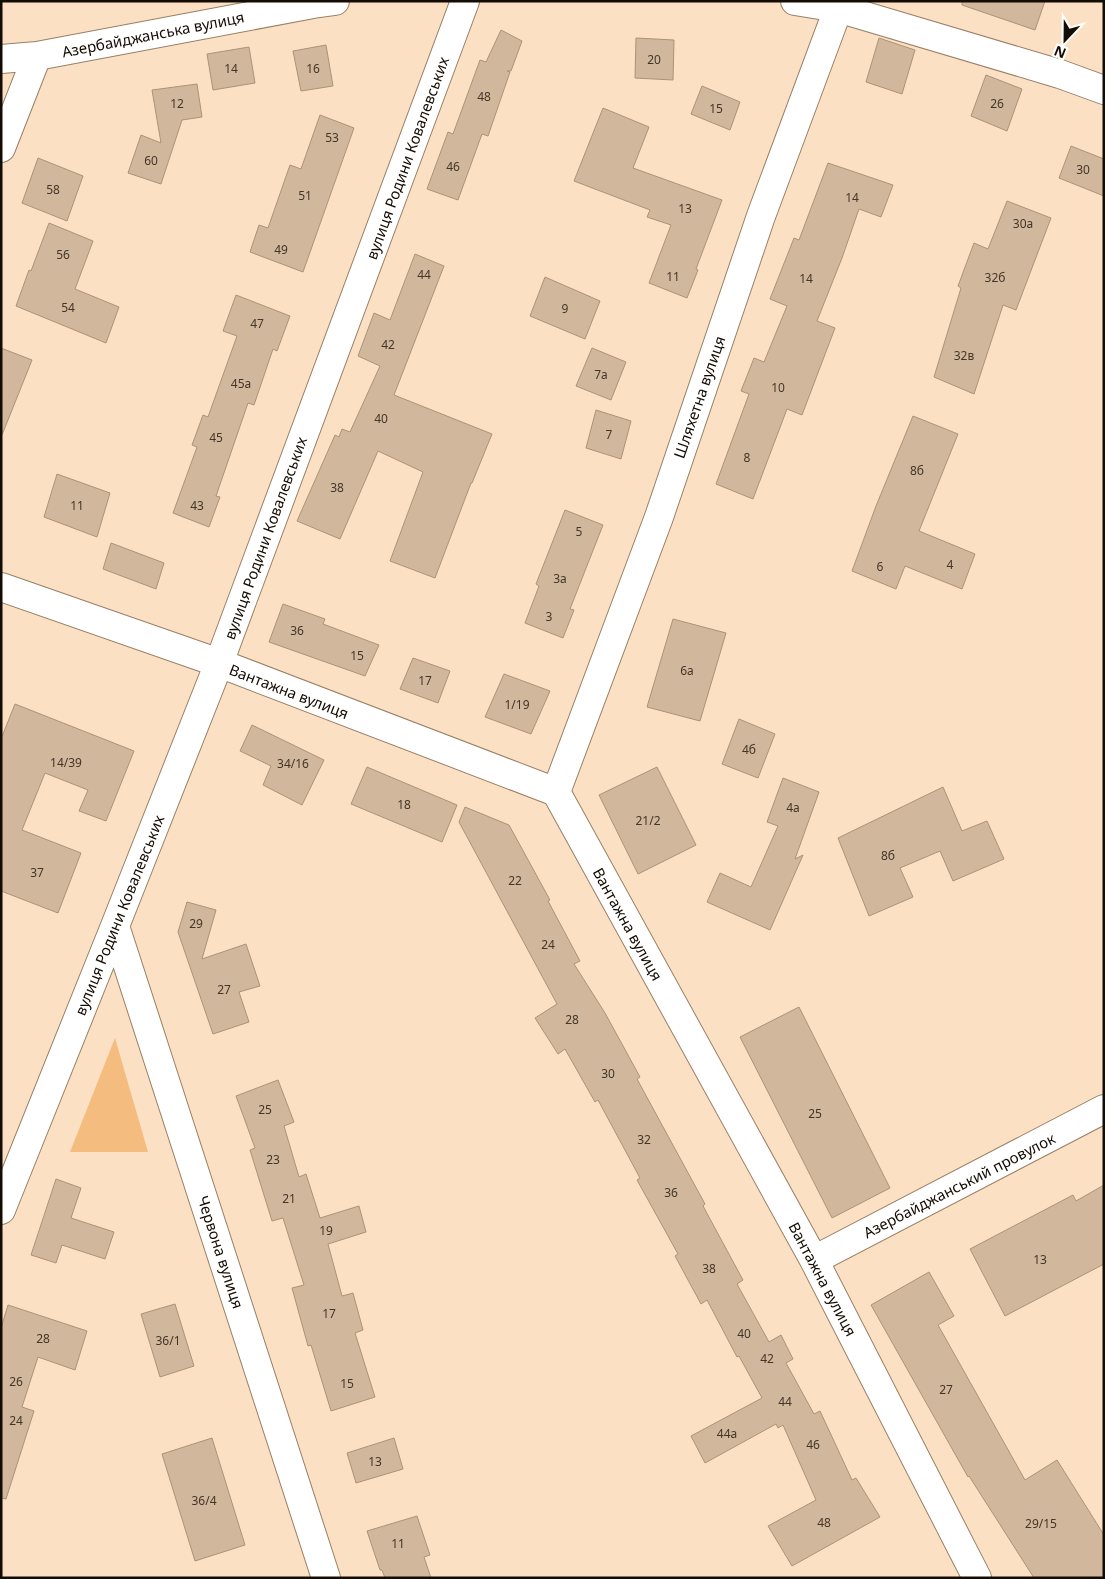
<svg xmlns="http://www.w3.org/2000/svg" width="1105" height="1579" viewBox="0 0 1105 1579" font-family="'Noto Sans',sans-serif">
	<style>
		.green { fill: #f4bd7f }
		.building { fill: #d1b79c; stroke: #ac9378 }
		.lines { fill: none; stroke-linecap: round; stroke-linejoin: round }
		.minor-casing { stroke: #988066; stroke-width: 30 }
		.minor { stroke: #fff; stroke-width: 28 }
		.labels { text-anchor: middle; dominant-baseline: central; stroke-width: 4.5; stroke-linejoin: round; paint-order: stroke }
		.number-label { font-size: 12px; fill: #433629 }
		.street-label { font-size: 15px; fill: #140b03; stroke: #fff }
	</style>
	<rect width="100%" height="100%" fill="#fbe0c4"/>
	<path class="green" d="M115,1038L148,1152H70Z"/>
	<path class="building" d="M962,1H1045L1035,30L962,5Z
		M501,30L522,41L511,71H507L510,72L488,136L482,134L458,200L427,189L448,132L453,134L480,60L486,62Z
		M636,38L674,40L673,80L635,78Z
		M879,38L915,50L902,94L866,82Z
		M326,45L333,86L301,91L293,51Z
		M249,47L255,83L213,90L207,54Z
		M986,75L1022,89L1007,131L971,116Z
		M197,84L202,117L182,120L161,184L128,173L141,135L161,143L152,90Z
		M702,86L740,102L730,130L691,114Z
		M603,108L649,127L633,168L722,200L696,269L698,270L687,298L649,283L671,225L647,217L650,210L574,181Z
		M320,115L354,128L303,272L250,252L259,225L268,228L290,165L301,169Z
		M1071,146L1104,159V196L1059,178Z
		M38,158L83,176L67,221L22,203Z
		M828,163L893,185L881,217L859,209L842,258L817,321L835,328L802,415L787,409L753,499L716,484L749,394L741,391L754,358L764,362L787,306L770,299L794,238L799,240Z
		M1007,201L1051,218L1016,310L1003,305L974,394L934,377L961,288L958,286L974,243L988,249Z
		M49,223L93,241L75,289L119,307L106,343L16,306L29,270L31,271Z
		M415,254L444,266L394,395L492,434L472,483H471L435,578L390,561L423,472L378,451L340,539L297,521L335,435L339,437L342,429L350,432L380,366L358,356L374,313L390,320Z
		M545,277L600,301L585,339L530,316Z
		M236,295L290,316L277,351L273,349L254,405L248,403L216,496L220,497L209,527L173,513L197,447L192,445L203,415L208,417L237,336L223,331Z
		M1,348L32,360L2,435L1,434Z
		M592,348L626,362L611,400L576,386Z
		M596,410L631,421L621,459L586,448Z
		M913,416L958,434L919,531L975,554L962,589L905,566L896,589L852,571L876,506Z
		M57,474L110,493L97,537L44,517Z
		M565,510L603,525L570,609L574,610L563,638L525,623L539,586L536,584Z
		M111,543L164,563L156,589L103,569Z
		M283,604L325,619L323,624L379,645L365,676L269,642Z
		M673,619L726,633L700,721L647,707Z
		M413,658L450,671L438,703L400,689Z
		M504,674L550,691L531,734L485,717Z
		M15,704L134,751L106,821L79,811L88,790L45,773L22,830L81,853L58,913L1,891V739Z
		M739,719L775,734L758,778L722,764Z
		M252,725L324,760L302,805L263,785L271,766L240,751Z
		M367,767L457,805L442,842L351,804Z
		M657,767L696,845L638,874L599,795Z
		M783,778L819,792L795,859L803,855L770,930L707,902L720,873L751,887L778,826L767,822Z
		M943,787L962,831L987,821L1004,859L953,881L940,851L900,868L913,897L869,916L838,838Z
		M465,807L509,825L550,900L548,901L580,961L574,964L605,1013L640,1077L637,1079L705,1204L703,1206L743,1280L737,1284L769,1342L781,1335L793,1359L786,1363L814,1414L820,1411L852,1480L856,1478L880,1517L792,1566L768,1526L816,1500L783,1425L778,1428L776,1424L705,1463L691,1436L762,1398L739,1356L737,1357L707,1300L701,1304L675,1256L678,1254L637,1180L640,1178L598,1100L595,1102L565,1049L558,1054L535,1018L557,1004L459,822Z
		M187,902L216,910L202,959L246,944L260,986L239,992L249,1022L213,1034L178,932Z
		M799,1007L890,1188L832,1218L740,1037Z
		M278,1080L294,1122L284,1126L299,1177L306,1174L320,1218L359,1206L366,1232L328,1244L342,1296L353,1293L363,1330L355,1333L375,1397L331,1411L311,1345L308,1346L292,1288L304,1285L283,1218L272,1221L250,1150L255,1148L236,1096Z
		M56,1179L81,1188L71,1218L114,1232L105,1259L62,1245L56,1263L31,1255Z
		M1104,1185V1264L1005,1316L970,1249L1073,1195L1076,1201Z
		M929,1272L954,1316L938,1325L1025,1480L1057,1460L1104,1535V1578H1034L969,1476L968,1477L871,1305Z
		M175,1304L194,1366L160,1377L141,1314Z
		M8,1305L87,1331L75,1370L38,1357L22,1407L34,1411L6,1499L1,1498V1328Z
		M212,1438L245,1545L195,1561L162,1454Z
		M394,1438L403,1469L356,1483L347,1453Z
		M417,1516L430,1555L424,1557L431,1578H385L382,1570H380L367,1531Z"/>
	<g class="lines">
		<g class="minor-casing">
			<path id="minor" d="M795,1L838,8L1060,74L1104,90
				M1,59L37,56L313,4L335,1
				M1,148L37,56
				M1,587L219,663L556,792L814,1260L977,1578
				M556,792L659,517L761,216L841,1
				M115,926L326,1578
				M1,1210L115,926L219,663L465,1
				M814,1260L1104,1109"/>
		</g>
		<use href="#minor" class="minor"/>
	</g>
	<g class="labels">
		<g class="number-label">
			<text x="654" y="59">20</text>
			<text x="231" y="68">14</text>
			<text x="313" y="68">16</text>
			<text x="484" y="96">48</text>
			<text x="177" y="103">12</text>
			<text x="997" y="103">26</text>
			<text x="716" y="108">15</text>
			<text x="332" y="137">53</text>
			<text x="151" y="160">60</text>
			<text x="453" y="166">46</text>
			<text x="1083" y="169">30</text>
			<text x="53" y="189">58</text>
			<text x="305" y="195">51</text>
			<text x="852" y="197">14</text>
			<text x="685" y="208">13</text>
			<text x="1023" y="223">30а</text>
			<text x="281" y="249">49</text>
			<text x="63" y="254">56</text>
			<text x="424" y="274">44</text>
			<text x="673" y="276">11</text>
			<text x="995" y="277">32б</text>
			<text x="806" y="278">14</text>
			<text x="68" y="307">54</text>
			<text x="565" y="308">9</text>
			<text x="257" y="323">47</text>
			<text x="388" y="344">42</text>
			<text x="964" y="355">32в</text>
			<text x="601" y="374">7а</text>
			<text x="241" y="383">45а</text>
			<text x="778" y="387">10</text>
			<text x="381" y="418">40</text>
			<text x="609" y="434">7</text>
			<text x="216" y="437">45</text>
			<text x="747" y="457">8</text>
			<text x="917" y="470">8б</text>
			<text x="337" y="487">38</text>
			<text x="77" y="505">11</text>
			<text x="197" y="505">43</text>
			<text x="579" y="531">5</text>
			<text x="950" y="564">4</text>
			<text x="880" y="566">6</text>
			<text x="560" y="578">3а</text>
			<text x="549" y="616">3</text>
			<text x="297" y="630">36</text>
			<text x="357" y="655">15</text>
			<text x="687" y="670">6а</text>
			<text x="425" y="680">17</text>
			<text x="517" y="704">1/19</text>
			<text x="749" y="749">4б</text>
			<text x="66" y="762">14/39</text>
			<text x="293" y="763">34/16</text>
			<text x="404" y="804">18</text>
			<text x="793" y="807">4а</text>
			<text x="648" y="820">21/2</text>
			<text x="888" y="855">8б</text>
			<text x="37" y="872">37</text>
			<text x="515" y="880">22</text>
			<text x="196" y="923">29</text>
			<text x="548" y="944">24</text>
			<text x="224" y="989">27</text>
			<text x="572" y="1019">28</text>
			<text x="608" y="1073">30</text>
			<text x="265" y="1109">25</text>
			<text x="815" y="1113">25</text>
			<text x="644" y="1139">32</text>
			<text x="273" y="1159">23</text>
			<text x="671" y="1192">36</text>
			<text x="289" y="1198">21</text>
			<text x="326" y="1230">19</text>
			<text x="1040" y="1259">13</text>
			<text x="709" y="1268">38</text>
			<text x="329" y="1313">17</text>
			<text x="744" y="1333">40</text>
			<text x="43" y="1338">28</text>
			<text x="168" y="1340">36/1</text>
			<text x="767" y="1358">42</text>
			<text x="16" y="1381">26</text>
			<text x="347" y="1383">15</text>
			<text x="946" y="1389">27</text>
			<text x="785" y="1401">44</text>
			<text x="16" y="1420">24</text>
			<text x="727" y="1433">44а</text>
			<text x="813" y="1444">46</text>
			<text x="375" y="1461">13</text>
			<text x="204" y="1500">36/4</text>
			<text x="824" y="1522">48</text>
			<text x="1041" y="1523">29/15</text>
			<text x="398" y="1543">11</text>
		</g>
		<g class="street-label">
			<text transform="translate(153 34) rotate(-11)">Азербайджанська вулиця</text>
			<text transform="translate(407 158) rotate(-70)">вулиця Родини Ковалевських</text>
			<text transform="translate(699 397) rotate(-71)">Шляхетна вулиця</text>
			<text transform="translate(265 538) rotate(-70)">вулиця Родини Ковалевських</text>
			<text transform="translate(289 691) rotate(21)">Вантажна вулиця</text>
			<text transform="translate(119 915) rotate(-68)">вулиця Родини Ковалевських</text>
			<text transform="translate(628 924) rotate(61)">Вантажна вулиця</text>
			<text transform="translate(959 1185) rotate(-27)">Азербайджанський провулок</text>
			<text transform="translate(221 1252) rotate(72)">Червона вулиця</text>
			<text transform="translate(823 1279) rotate(62)">Вантажна вулиця</text>
		</g>
	</g>
	<rect width="1105" height="1579" fill="none" stroke="#140b03" stroke-width="5"/>
	<g transform="translate(1065 40) rotate(202)" stroke="#ffffff" stroke-width="4" paint-order="stroke">
	<path d="M0-4L9 19L0 12L-9 19Z" fill="#140b03"/>
	<text y="-8" font-size="14" font-weight="bold" text-anchor="middle" fill="#140b03">N</text>
	</g>
</svg>
